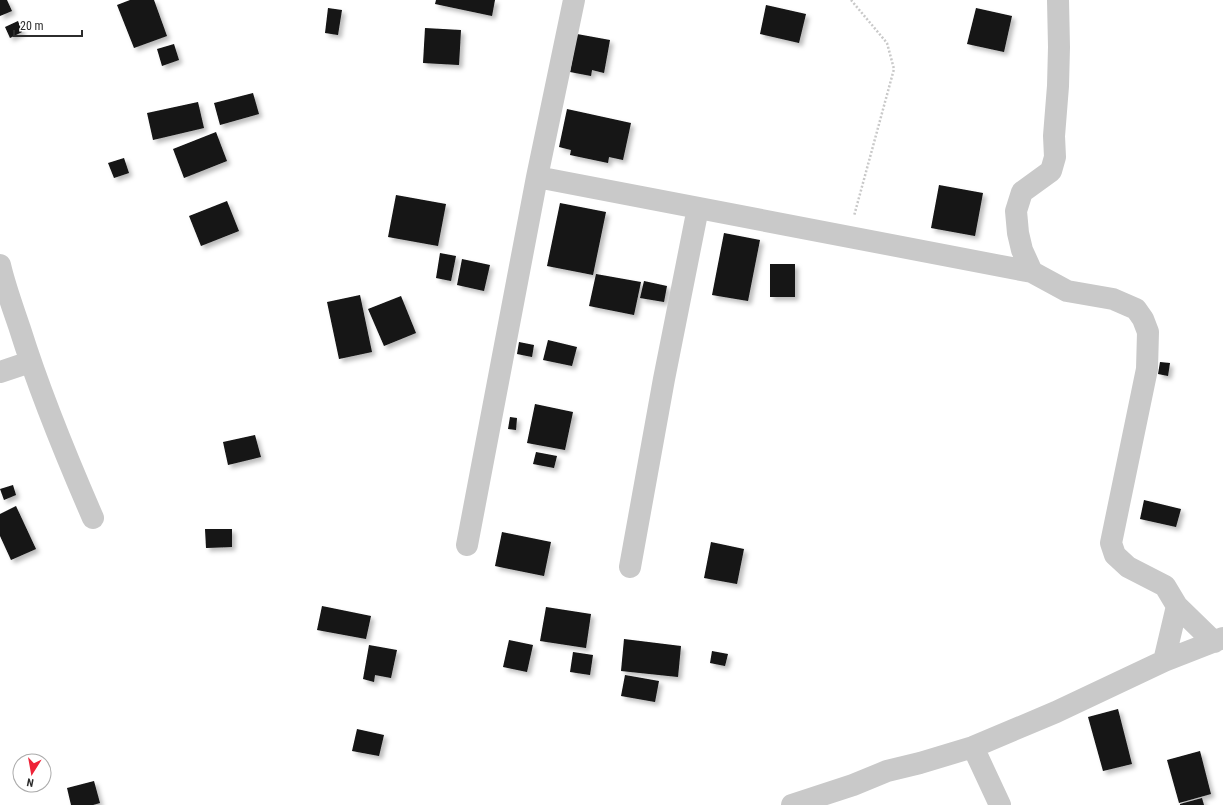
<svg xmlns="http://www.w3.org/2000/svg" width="1223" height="805" viewBox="0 0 1223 805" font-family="'Roboto Condensed',sans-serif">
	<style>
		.building { fill: #131313; filter: url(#shadow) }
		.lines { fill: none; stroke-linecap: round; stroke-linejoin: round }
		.path { stroke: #c9c9c9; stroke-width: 2.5; stroke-dasharray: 2 2; stroke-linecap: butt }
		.minor { stroke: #c9c9c9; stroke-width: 22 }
	</style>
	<defs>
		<filter id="shadow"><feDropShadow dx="3.5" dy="3.5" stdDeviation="2" flood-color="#0004"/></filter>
	</defs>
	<rect width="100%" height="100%" fill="#fff"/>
	<path class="building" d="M0,0H7L12,11L0,16Z
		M130,0H154L167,36L134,48L117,5Z
		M436,0H495L492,16L435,4Z
		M766,5L806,14L799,43L760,34Z
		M328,8L342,10L338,35L325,33Z
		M976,8L1012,16L1004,52L967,44Z
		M18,21L22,32L10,38L5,27Z
		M425,28L461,30L459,65L423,63Z
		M577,34L610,40L604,73L592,70L591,76L570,72Z
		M174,44L179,60L162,66L157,49Z
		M253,93L259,114L220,125L214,103Z
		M198,102L204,128L153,140L147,113Z
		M567,109L631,123L623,160L609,157L608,163L570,155L571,150L559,147Z
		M216,132L227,161L184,178L173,149Z
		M124,158L129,173L114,178L108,163Z
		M939,185L983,193L975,236L931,228Z
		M396,195L446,204L438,246L388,237Z
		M227,201L239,231L201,246L189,216Z
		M560,203L606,212L593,275L547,266Z
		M724,233L760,240L748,301L712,295Z
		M440,253L456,256L451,281L436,278Z
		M462,259L490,265L484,291L457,285Z
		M770,264H795V297H770Z
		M596,274L641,282L634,315L589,306Z
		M644,281L667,286L664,302L640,298Z
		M360,295L372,352L339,359L327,302Z
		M401,296L416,333L384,346L368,309Z
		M548,340L577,347L572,366L543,360Z
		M519,342L534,345L532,357L517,354Z
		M1160,362L1170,363L1168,376L1158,374Z
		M535,404L573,412L565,450L527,443Z
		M510,417L517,418L516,430L508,429Z
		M255,435L261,457L228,465L223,442Z
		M536,452L557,456L554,468L533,464Z
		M13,485L16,495L4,500L0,489Z
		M1144,500L1181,509L1176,527L1140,519Z
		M16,506L36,549L11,560L0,536V514Z
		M205,529H232V547L206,548Z
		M502,532L551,542L544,576L495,566Z
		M711,542L744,549L737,584L704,578Z
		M322,606L371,616L366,639L317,630Z
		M546,607L591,614L586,648L540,641Z
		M624,639L681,646L678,677L621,671Z
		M509,640L533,645L527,672L503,667Z
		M369,645L397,650L391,678L375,675L374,682L363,679Z
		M712,651L728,654L725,666L710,663Z
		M573,652L593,655L590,675L570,672Z
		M625,675L659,681L655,702L621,696Z
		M1118,709L1132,764L1103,771L1088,717Z
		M357,729L384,735L379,756L352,751Z
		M1200,751L1211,794L1179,803L1167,760Z
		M94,781L100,803L93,805H71L67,788Z
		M1202,798L1204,805H1180V804Z"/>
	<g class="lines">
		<path class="path" d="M851,0L887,43L894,69L854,216"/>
		<path class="minor" d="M537,177L1032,272L1067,291L1113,299L1136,309L1143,319L1148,332L1147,369L1111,543L1115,555L1128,567L1165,586L1177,606L1214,642
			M0,265C5,287 13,308 20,329C40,393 66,456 93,518
			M1032,272L1022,250L1018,233L1016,211L1022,192L1051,171L1055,157L1054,136L1058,86L1059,47L1058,0
			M0,372L30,362
			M467,545L537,177L574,0
			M630,567L664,379L698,208
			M1164,661L1177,606
			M973,747L1000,805
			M792,805L853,785L887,771L920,763L973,747L1056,712L1164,661L1223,638"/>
	</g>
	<g transform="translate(32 773) rotate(191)"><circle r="19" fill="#ffffff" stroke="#ababab"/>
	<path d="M0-3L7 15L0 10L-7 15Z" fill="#ee2338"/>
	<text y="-6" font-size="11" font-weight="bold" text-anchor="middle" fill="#2c2c2c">N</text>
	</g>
	<path d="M14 30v6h68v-6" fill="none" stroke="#2c2c2c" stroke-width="2"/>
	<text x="20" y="30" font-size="12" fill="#2c2c2c" stroke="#ffffff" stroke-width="3" paint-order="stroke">20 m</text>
</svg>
